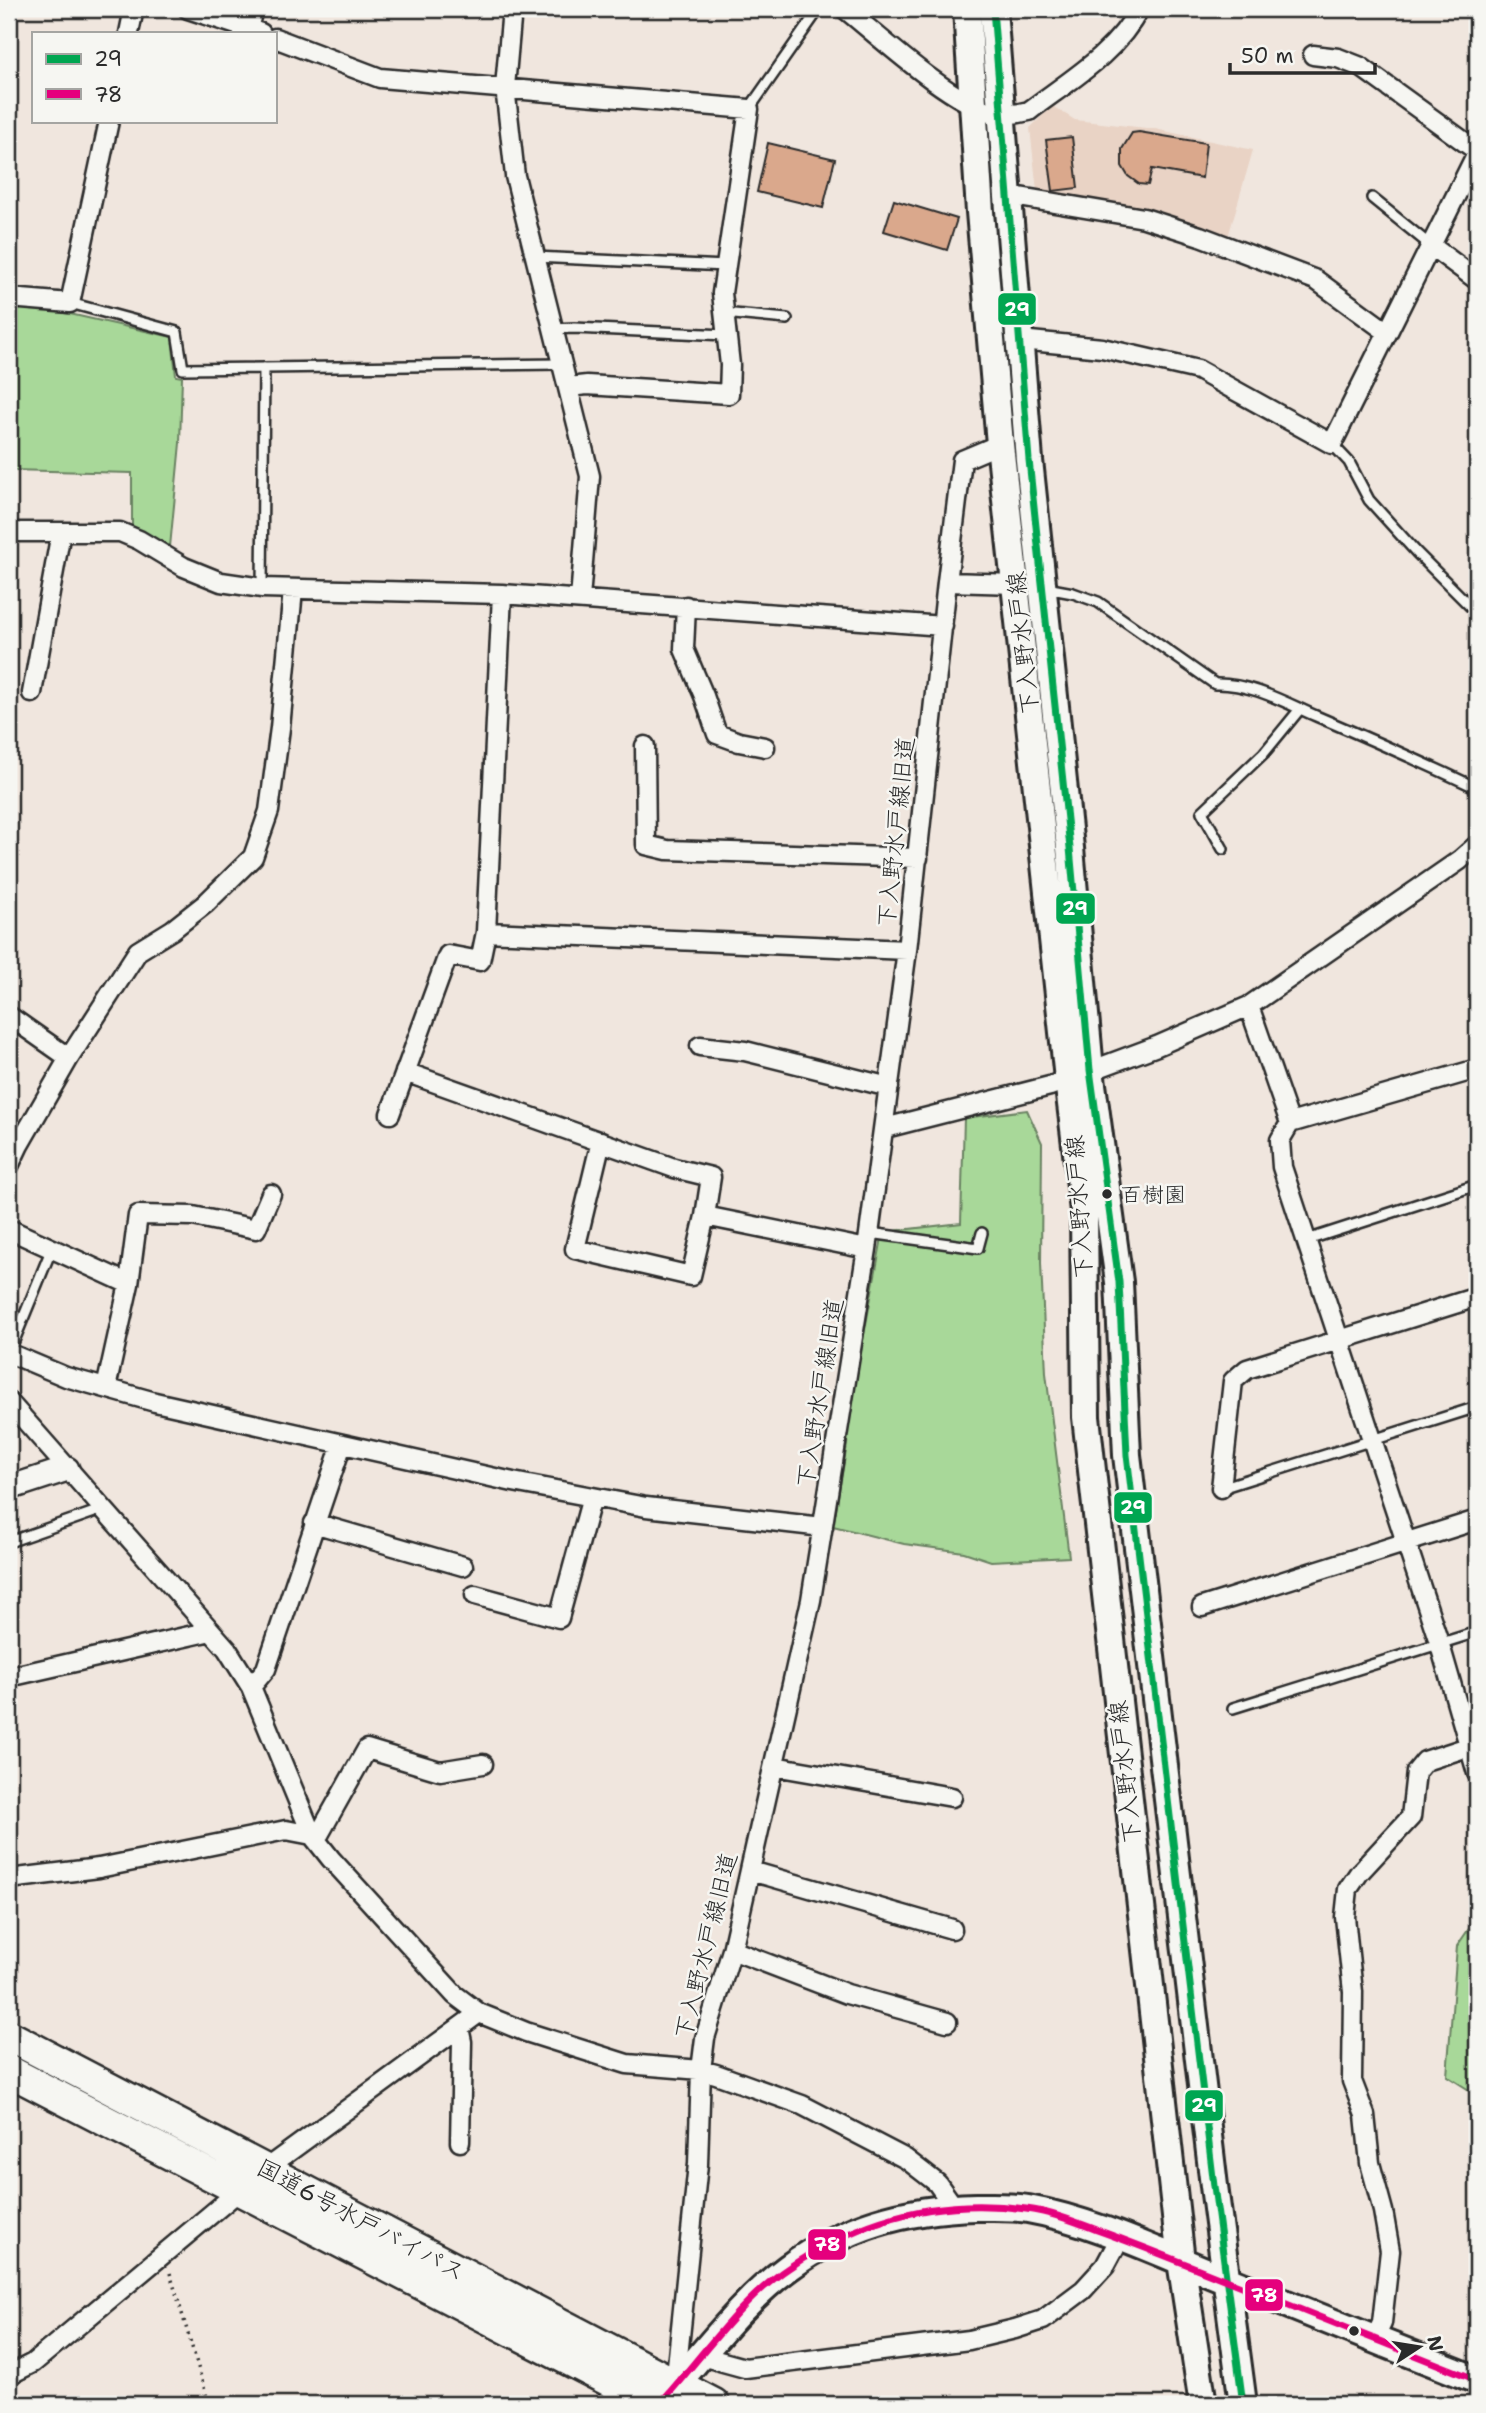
<svg xmlns="http://www.w3.org/2000/svg" width="1486" height="2413" viewBox="0 0 1486 2413" font-family="'Shantell Sans','Klee One',sans-serif">
	<style>
		.built { fill: #e9d3c5 }
		.green { fill: #a8d899; stroke: #6a8262; stroke-width: 2 }
		.building { fill: #daa88c; stroke: #2b2b2b; stroke-width: 2 }
		.lines { fill: none; stroke-linecap: round; stroke-linejoin: round }
		.service-casing { stroke: #2b2b2b; stroke-width: 14 }
		.minor-casing { stroke: #2b2b2b; stroke-width: 23 }
		.tertiary-casing { stroke: #2b2b2b; stroke-width: 28 }
		.secondary-casing { stroke: #2b2b2b; stroke-width: 32 }
		.trunk-casing { stroke: #2b2b2b; stroke-width: 35 }
		.path { stroke: #2b2b2b; stroke-width: 3.5; stroke-dasharray: 2 5; stroke-linecap: butt }
		.service { stroke: #f6f6f2; stroke-width: 9 }
		.minor { stroke: #f6f6f2; stroke-width: 18 }
		.tertiary { stroke: #f6f6f2; stroke-width: 23 }
		.secondary { stroke: #f6f6f2; stroke-width: 26 }
		.trunk { stroke: #f6f6f2; stroke-width: 30 }
		.bus-1-casing { stroke: #f6f6f2; stroke-width: 12 }
		.bus-2-casing { stroke: #f6f6f2; stroke-width: 12 }
		.bus-1 { stroke: #00a651; stroke-width: 7 }
		.bus-2 { stroke: #e5007d; stroke-width: 7 }
		.bus-dot { fill: #2b2b2b; stroke: #f6f6f2; stroke-width: 2.5 }
		.labels { text-anchor: middle; dominant-baseline: central; stroke-width: 5; stroke-linejoin: round; paint-order: stroke }
		.bus-label { font-size: 22px; fill: #2b2b2b; stroke: #f6f6f2; text-anchor: start }
		.street-label { font-size: 24px; fill: #2b2b2b; stroke: #f6f6f2 }
		.line-badge { stroke: #f6f6f2; stroke-width: 2.5 }
		.badge-label { font-size: 19px; text-anchor: middle; font-weight: bold; fill: #fff }
	</style>
	<rect width="100%" height="100%" fill="#f0e6de"/>
	<filter id="ink" filterUnits="userSpaceOnUse"><feTurbulence type="fractalNoise" baseFrequency=".0143" numOctaves="2"/><feDisplacementMap in="SourceGraphic" scale="14" xChannelSelector="R" yChannelSelector="G"/><feConvolveMatrix kernelMatrix="1 2 1 2 8 2 1 2 1" color-interpolation-filters="sRGB"/></filter>
	<g filter="url(#ink)">
		<path class="built" d="M1052,106L1075,120L1155,129L1253,150L1228,237L1147,211L1037,191L1030,128Z"/>
		<path class="green" d="M14,305L70,314L172,337L176,376L182,377L180,443L170,547L132,526V473L9,470Z
			M1027,1110L1042,1143L1041,1263L1046,1373L1069,1557L991,1561L964,1552L904,1544L833,1526L847,1445L849,1416L883,1232L961,1223L964,1118Z
			M1477,1917V2095L1447,2076L1457,1946Z"/>
		<path class="building" d="M1139,132L1206,143L1202,178L1152,169L1148,185L1139,184L1128,176L1122,166V149L1132,133Z
			M1072,137L1078,188L1053,191L1046,140Z
			M768,143L835,159L823,208L757,192Z
			M894,200L957,219L947,250L884,231Z"/>
		<g class="lines">
			<g class="service-casing">
				<path id="service" d="M749,109L819,9
					M1372,198L1430,245
					M535,257L726,266
					M70,303L177,332L183,369L562,364
					M723,313L787,319
					M553,329L574,328L726,335
					M1332,444L1349,462L1369,500L1417,553L1477,613
					M262,588L264,368
					M1046,588L1073,593L1098,602L1215,684C1251,683 1284,702 1316,716C1370,739 1424,763 1477,788
					M1223,849L1202,812L1264,753L1300,709
					M870,1233L978,1248L982,1233
					M1307,1240L1477,1185
					M9,1353L52,1248
					M1221,1488L1477,1407
					M9,1542L103,1509
					M1233,1708L1477,1632"/>
			</g>
			<g class="minor-casing">
				<path id="minor" d="M188,9L261,33
					M512,9L505,87L515,176L590,476L580,599
					M845,9C880,37 950,102 991,112C1003,115 1018,114 1029,111C1067,82 1117,53 1139,9
					M248,29L253,9
					M129,33L134,9
					M275,38L380,78L749,109L722,293L730,365L729,394L587,385L569,387
					M1313,55L1338,58L1361,67L1477,151
					M1008,195L1144,218L1200,236L1316,280L1387,332
					M1430,245L1477,280
					M9,298L70,303L109,121
					M1020,340L1102,348L1198,370L1332,444L1477,153
					M9,532H120L139,540L184,567L221,582L262,588L502,594L943,626
					M947,582L1017,584
					M502,594L486,932L907,950
					M686,606L684,649L704,696L717,734L739,742L765,747
					M32,693L61,532
					M645,746L646,845L667,850L918,858
					M1249,1006L1290,1123
					M9,1016L69,1058
					M700,1046L745,1051L889,1087
					M1477,1069L1290,1123L1280,1140L1282,1167L1440,1645L1477,1773
					M405,1072L674,1168L711,1177L705,1216L867,1249
					M390,1114L448,955L480,961L486,932
					M885,1128L1050,1086L1157,1046L1249,1006L1460,860L1477,845
					M601,1141L575,1249L691,1276L705,1216
					M9,1166L19,1145L69,1058L138,951L172,930L205,904L253,857L269,811L280,728L293,590
					M9,1229L129,1284
					M9,1353L66,1377L155,1402L513,1482L646,1507L823,1527
					M106,1388L129,1284L138,1215L193,1216L256,1229L271,1194
					M9,1402L227,1649L251,1687L312,1835L331,1859L455,1995L479,2013L526,2032L627,2064L701,2070L716,2074L802,2105L906,2159L937,2183L954,2207
					M1221,1488L1233,1381L1247,1369L1477,1297
					M314,1523L463,1566
					M475,1595L559,1618L592,1497
					M1202,1607L1477,1520
					M9,1677L211,1631
					M251,1687L266,1669L342,1444
					M774,1766L952,1797
					M316,1840L367,1749L440,1771L483,1764
					M751,1871L952,1929
					M9,1879L99,1868L286,1830L312,1835
					M732,1950L847,1994L947,2022
					M459,2028L462,2042L460,2142
					M1374,2340L1382,2323L1390,2251L1383,2211L1370,2163L1365,2115L1352,2081L1353,1992L1345,1917L1348,1889L1359,1873L1411,1817L1416,1772L1425,1761L1477,1744
					M701,2356L745,2368L969,2340L1015,2329L1043,2320L1083,2290L1105,2266L1120,2238
					M677,2366L698,2164L701,2070L705,2038L732,1950L811,1600L867,1249L907,950L947,582L962,460L1000,444
					M9,2375L33,2363L264,2170L479,2013"/>
			</g>
			<g class="tertiary-casing">
				<path id="tertiary" d="M9,1488L67,1469"/>
			</g>
			<g class="secondary-casing">
				<path id="secondary" d="M967,9L980,212L1000,444L1068,1079L1084,1211L1086,1417L1181,2261L1203,2404
					M993,9L1029,460L1070,848L1090,1070L1119,1282L1127,1455L1214,2186L1243,2404
					M664,2398C704,2354 740,2303 788,2268C845,2226 905,2209 976,2207C993,2207 1012,2206 1028,2209C1096,2221 1168,2257 1232,2282C1314,2315 1395,2348 1477,2380"/>
			</g>
			<g class="trunk-casing">
				<path id="trunk" d="M9,2036L714,2404
					M9,2071L654,2404"/>
			</g>
			<path class="path" d="M170,2273L209,2404"/>
			<use href="#service" class="service"/>
			<use href="#minor" class="minor"/>
			<use href="#tertiary" class="tertiary"/>
			<use href="#secondary" class="secondary"/>
			<use href="#trunk" class="trunk"/>
			<g class="bus-1-casing">
				<path id="bus-1" d="M993,9L1029,460L1070,848L1090,1070L1119,1282L1127,1455L1214,2186L1243,2404"/>
			</g>
			<g class="bus-2-casing">
				<path id="bus-2" d="M662,2401C701,2358 741,2299 790,2267C861,2218 940,2197 1026,2209C1050,2212 1074,2221 1097,2230C1142,2246 1186,2264 1231,2282C1313,2315 1395,2348 1477,2380"/>
			</g>
			<use href="#bus-1" class="bus-1"/>
			<use href="#bus-2" class="bus-2"/>
		</g>
	</g>
	<g class="bus-dot">
		<circle cx="1107" cy="1194" r="6"/>
		<circle cx="1354" cy="2331" r="6"/>
	</g>
	<g class="labels">
		<g class="bus-label">
			<text x="1120" y="1194">百樹園</text>
		</g>
		<g class="street-label">
			<text transform="translate(1023 643) rotate(-96)">下入野水戸線</text>
			<text transform="translate(896 832) rotate(-84)">下入野水戸線旧道</text>
			<text transform="translate(1079 1207) rotate(-94)">下入野水戸線</text>
			<text transform="translate(820 1393) rotate(-81)">下入野水戸線旧道</text>
			<text transform="translate(1125 1772) rotate(-96)">下入野水戸線</text>
			<text transform="translate(706 1946) rotate(-76)">下入野水戸線旧道</text>
			<text transform="translate(361 2220) rotate(28)">国道6号水戸バイパス</text>
		</g>
	</g>
	<g class="line-badge">
		<rect x="997" y="292" width="40" height="34" rx="7" fill="#00a651"/>
		<rect x="1055" y="892" width="41" height="33" rx="7" fill="#00a651"/>
		<rect x="1113" y="1491" width="40" height="33" rx="7" fill="#00a651"/>
		<rect x="1184" y="2089" width="40" height="33" rx="7" fill="#00a651"/>
		<rect x="807" y="2228" width="40" height="33" rx="7" fill="#e5007d"/>
		<rect x="1244" y="2278" width="40" height="34" rx="7" fill="#e5007d"/>
	</g>
	<g class="badge-label">
		<text x="1017" y="316">29</text>
		<text x="1075" y="915">29</text>
		<text x="1133" y="1514">29</text>
		<text x="1204" y="2112">29</text>
		<text x="827" y="2251">78</text>
		<text x="1264" y="2302">78</text>
	</g>
	<rect width="1486" height="2413" fill="none" stroke="#f6f6f2" stroke-width="35"/>
	<rect x="18" y="18" width="1451" height="2378" fill="none" stroke="#2b2b2b" stroke-width="2.5" filter="url(#ink)"/>
	<rect x="32" y="32" width="245" height="91" fill="#f6f6f2" stroke="#a5a5a2" stroke-width="2"/>
	<rect x="46" y="54" width="35" height="10" fill="#00a651" stroke="#a5a5a2" stroke-width="2"/>
	<text x="94" y="66" font-size="21" fill="#2b2b2b">29</text>
	<rect x="46" y="89" width="35" height="10" fill="#e5007d" stroke="#a5a5a2" stroke-width="2"/>
	<text x="94" y="102" font-size="21" fill="#2b2b2b">78</text>
	<g transform="translate(1419 2347) rotate(78)" stroke="#f6f6f2" stroke-width="5" paint-order="stroke">
	<path d="M0-5L12 26L0 18L-12 26Z" fill="#2b2b2b"/>
	<text y="-10" font-size="19" font-weight="bold" text-anchor="middle" fill="#2b2b2b">N</text>
	</g>
	<path d="M1230 63v10h145v-10" fill="none" stroke="#2b2b2b" stroke-width="3.5"/>
	<text x="1241" y="63" font-size="21" fill="#2b2b2b" stroke="#f6f6f2" stroke-width="5" paint-order="stroke">50 m</text>
</svg>
